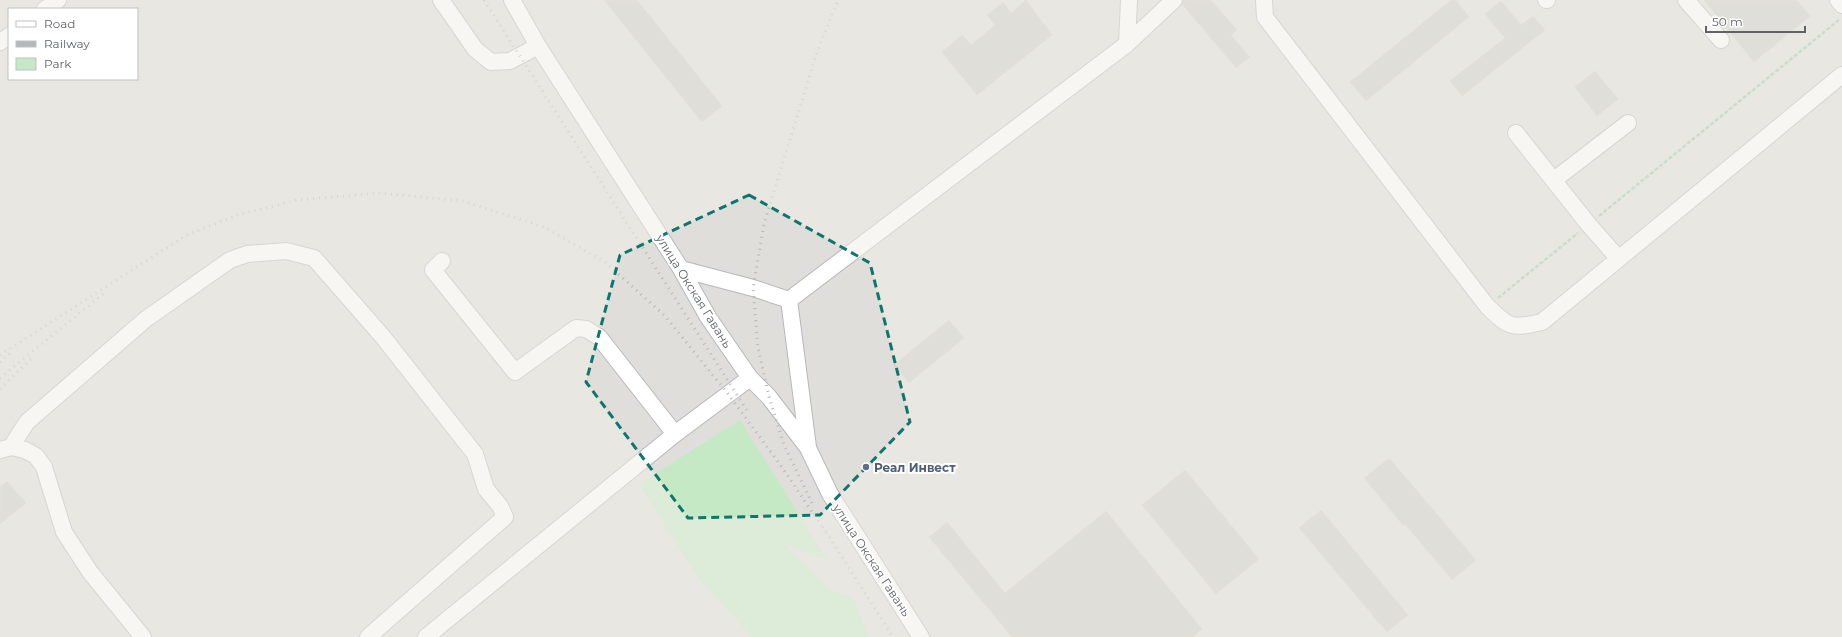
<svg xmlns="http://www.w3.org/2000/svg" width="1842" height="637" viewBox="0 0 1842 637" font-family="Montserrat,sans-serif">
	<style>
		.industrial { fill: #e0deda; fill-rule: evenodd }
		.green { fill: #c5e8c5 }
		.building { fill: #cccac5; stroke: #d6d1c6 }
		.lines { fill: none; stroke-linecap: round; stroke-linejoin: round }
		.minor-casing { stroke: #b5b8bc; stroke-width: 18 }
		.path { stroke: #9cc7a9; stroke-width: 2.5; stroke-dasharray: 4 2; stroke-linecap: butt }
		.minor { stroke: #fff; stroke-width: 16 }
		.rail { stroke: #b6b7b8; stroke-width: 3; stroke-dasharray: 1 5; stroke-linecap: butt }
		.marked { fill: none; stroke: #0f766e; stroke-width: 3; stroke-dasharray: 8 5; stroke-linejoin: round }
		.service-dot { fill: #5c6f8a; stroke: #fff; stroke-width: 1.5 }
		.labels { text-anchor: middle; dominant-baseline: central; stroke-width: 4; stroke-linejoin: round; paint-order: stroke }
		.street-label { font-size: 12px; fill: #5f6368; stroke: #fff }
		.service-label { font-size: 12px; font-weight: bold; fill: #4e5e75; stroke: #fff; text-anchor: start }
	</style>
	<rect width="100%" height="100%" fill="#f1efe8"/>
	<path class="industrial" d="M0,0H1842V637H0ZM9,9H137V79H9Z"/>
	<path class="green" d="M740,420L828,561L783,543L831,591L852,596L869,637H752L699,579L639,484Z"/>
	<path class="building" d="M604,0H637L722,106L702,122Z
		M1026,0L1052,35L977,95L942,52L962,35L971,45L995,25L987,15L1003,2L1011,13Z
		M1183,0H1211L1237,30L1231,35L1250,57L1236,68L1182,4Z
		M1451,0H1456L1469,17L1366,101L1350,82Z
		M1704,0H1797L1810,16L1754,62Z
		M1501,1L1521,25L1533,16L1545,30L1462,96L1450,81L1505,38L1485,14Z
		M1595,71L1618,99L1597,116L1575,87Z
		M949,320L964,338L909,383L894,365Z
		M1389,458L1476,560L1452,580L1405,524L1403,525L1364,478Z
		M1185,470L1259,559L1216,594L1142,505Z
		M7,481L26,503L0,524V487Z
		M1321,510L1408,615L1387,632L1299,528Z
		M1106,511L1202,629L1193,637H1012L929,537L947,522L1005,593Z"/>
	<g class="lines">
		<g class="minor-casing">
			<path id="minor" d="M441,0L475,49L491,62L510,61L538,46
				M512,0L538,46L681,269L708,317L750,378L769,397L808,448L830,494L921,637
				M1264,0L1265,17L1487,306C1509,328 1512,329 1542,322L1842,75
				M1546,0H1547
				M1686,0L1721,40
				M1838,0L1842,5
				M45,9L58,0
				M0,42L9,36
				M1127,44L1129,0
				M1516,133L1589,225L1619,259
				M1554,180L1628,123
				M442,261L433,270L515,372L576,328L586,329L599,337L675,434
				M681,269L753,288L789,300
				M11,447L27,422L146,319L230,260L247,254L286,251L314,258L383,337L475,454L486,489L500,506L505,517L368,637
				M808,447L789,300L1127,44L1174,0
				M0,450L11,447L25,450L36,456L44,467L64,532L90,572L143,637
				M426,637L675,434L750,378"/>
		</g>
		<path class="path" d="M1599,216L1840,19
			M1498,298L1578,233"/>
		<use href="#minor" class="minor"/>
		<path class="rail" d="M484,0L748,412
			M0,355L185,236L237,215L298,200L380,193L462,201L544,227L605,262L665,316L728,394L779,463L825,531
			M0,362L12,352
			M0,378L103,294
			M0,389L33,357
			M812,503L784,445L769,397L758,348L753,288L764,224L816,55L838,0
			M823,527L893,637"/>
	</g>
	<path d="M0 0H1842V637H0ZM749,195L870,263L910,422L820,515L688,518L586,382L620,255Z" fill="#f1efe8" fill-opacity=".55" fill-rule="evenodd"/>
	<path class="marked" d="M749,195L870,263L910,422L820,515L688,518L586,382L620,255Z"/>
	<circle class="service-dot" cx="866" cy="467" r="4"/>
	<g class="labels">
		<g class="street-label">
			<text transform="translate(694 291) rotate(58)">улица Окская Гавань</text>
			<text transform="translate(872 560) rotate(57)">улица Окская Гавань</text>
		</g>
		<g class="service-label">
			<text x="874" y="467">Реал Инвест</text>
		</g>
	</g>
	<rect x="8" y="8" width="130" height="72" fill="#ffffff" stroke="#bfc1c3"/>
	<rect x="16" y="21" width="20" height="6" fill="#ffffff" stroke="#bfc1c3"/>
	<text x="44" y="28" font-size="12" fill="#5f6368">Road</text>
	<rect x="16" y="41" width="20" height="6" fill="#b6b7b8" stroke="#bfc1c3"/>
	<text x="44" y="48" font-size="12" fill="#5f6368">Railway</text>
	<rect x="16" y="58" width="20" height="12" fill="#c5e8c5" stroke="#bfc1c3"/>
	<text x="44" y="68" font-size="12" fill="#5f6368">Park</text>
	<path d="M1706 26v6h99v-6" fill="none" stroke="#5f6368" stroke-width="2"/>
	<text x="1712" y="26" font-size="12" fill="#5f6368" stroke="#ffffff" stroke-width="3" paint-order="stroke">50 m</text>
</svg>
